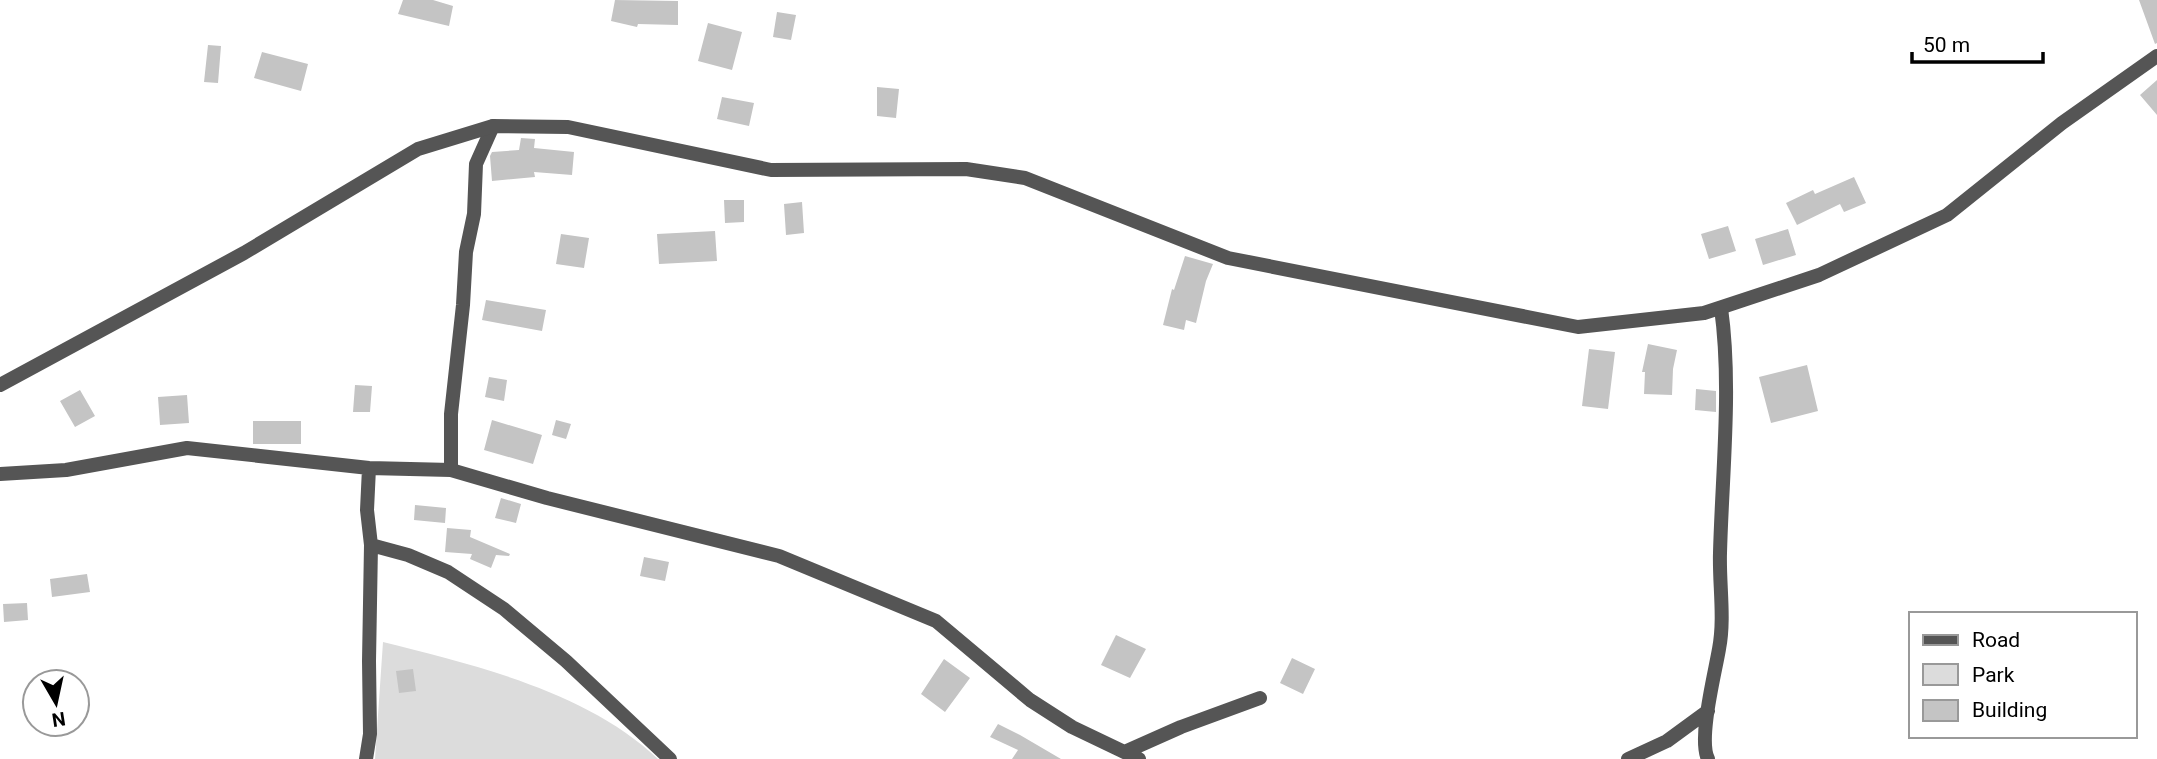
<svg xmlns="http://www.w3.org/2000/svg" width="2157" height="759" viewBox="0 0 2157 759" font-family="Roboto,sans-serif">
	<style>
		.green { fill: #dcdcdc }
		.building { fill: #c4c4c4 }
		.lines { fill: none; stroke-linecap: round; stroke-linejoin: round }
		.minor { stroke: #555; stroke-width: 14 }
		.tertiary { stroke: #555; stroke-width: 14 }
	</style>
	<rect width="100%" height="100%" fill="#fff"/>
	<path class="green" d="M383,642C475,665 588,692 658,759H375Z"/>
	<path class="building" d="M403,0H433L453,6L449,26L398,14Z
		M615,0L678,1V25L638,24L637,27L611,21Z
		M2139,0H2157V43L2155,44Z
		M777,12L796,15L791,40L773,37Z
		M708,23L742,32L732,70L698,61Z
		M208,45L221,46L218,83L204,82Z
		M262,52L308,64L301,91L254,78Z
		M2157,80V115L2140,95Z
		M877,87L899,89L896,118L877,116Z
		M722,97L754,103L749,126L717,119Z
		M521,138L535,139L534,148L574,152L572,175L534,172L535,177L492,181L490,156L492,152L519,150Z
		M1854,177L1866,203L1844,212L1840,204L1797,225L1786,203L1813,190L1815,194Z
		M724,200H744V222L725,223Z
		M802,202L804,233L786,235L784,204Z
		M1728,226L1736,251L1709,259L1701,234Z
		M1788,229L1796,255L1763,265L1755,239Z
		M715,231L717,261L659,264L657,234Z
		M561,234L589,238L584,268L556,264Z
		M1185,256L1213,264L1206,281L1196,323L1186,320L1184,330L1163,325L1172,289L1174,290Z
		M486,300L546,310L542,331L482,320Z
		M1648,344L1677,350L1673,369L1672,395L1644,394L1645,372H1642Z
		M1589,349L1615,352L1608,409L1582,406Z
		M1807,365L1818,411L1771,423L1759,377Z
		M489,377L507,380L504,401L485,397Z
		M355,385L372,386L370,412H353Z
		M1696,389L1716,391V412L1695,410Z
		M80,390L95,416L75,427L60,401Z
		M187,395L189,423L160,425L158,397Z
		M492,420L542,435L533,464L484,450Z
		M556,420L571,424L566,439L552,435Z
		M253,421H301V444H253Z
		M501,498L521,504L516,523L495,518Z
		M415,505L446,508L445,523L414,520Z
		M447,528L471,530L470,537L510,554L509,556L496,555L491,568L470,559L472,554L445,552Z
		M644,557L669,562L665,581L640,576Z
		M87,574L90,592L52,597L50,579Z
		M27,603L28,620L4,622L3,604Z
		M1116,635L1146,649L1130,678L1101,665Z
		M1292,658L1315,669L1303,694L1280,683Z
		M944,659L970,678L945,712L921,694Z
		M413,669L416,691L399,693L396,671Z
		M998,724L1020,735L1061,759H1012L1018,750L990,737Z"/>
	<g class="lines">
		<path class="minor" d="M369,468L367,510L371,545L408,555L448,572L504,609L566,661L670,759
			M451,470V414L463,305L466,252L474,214L476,164L493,126
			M0,474L66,470L187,448L369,468L451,470L547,498L779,556L936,621L1030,700L1072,727L1139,759
			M1127,751L1181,727L1260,698
			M366,759L370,734L369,661L371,545
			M1628,759L1667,741L1708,711
			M1708,759C1698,739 1715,673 1719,649C1725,618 1719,584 1720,553C1722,474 1732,386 1721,308"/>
		<path class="tertiary" d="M0,385L244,253L418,149L493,126L568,127L771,170L966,169L1025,178L1228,258L1578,327L1704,313L1819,275L1947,215L2062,123L2157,56"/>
	</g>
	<rect x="1909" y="612" width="228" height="126" fill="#ffffff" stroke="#999999" stroke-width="2"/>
	<rect x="1923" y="635" width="35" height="10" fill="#555555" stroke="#999999" stroke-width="2"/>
	<text x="1972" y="647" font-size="21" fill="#000000">Road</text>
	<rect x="1923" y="664" width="35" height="21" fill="#dcdcdc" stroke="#999999" stroke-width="2"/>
	<text x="1972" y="682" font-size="21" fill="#000000">Park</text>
	<rect x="1923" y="700" width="35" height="21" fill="#c4c4c4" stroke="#999999" stroke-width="2"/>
	<text x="1972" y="717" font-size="21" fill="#000000">Building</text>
	<g transform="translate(56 703) rotate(171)"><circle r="33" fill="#ffffff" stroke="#999999" stroke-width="2"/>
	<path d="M0-5L12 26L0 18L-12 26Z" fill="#000000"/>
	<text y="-10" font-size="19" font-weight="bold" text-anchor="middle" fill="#000000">N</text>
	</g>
	<path d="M1912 52v10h131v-10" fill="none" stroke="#000000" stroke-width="3.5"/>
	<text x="1923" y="52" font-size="21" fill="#000000" stroke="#ffffff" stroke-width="5" paint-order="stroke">50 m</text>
</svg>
